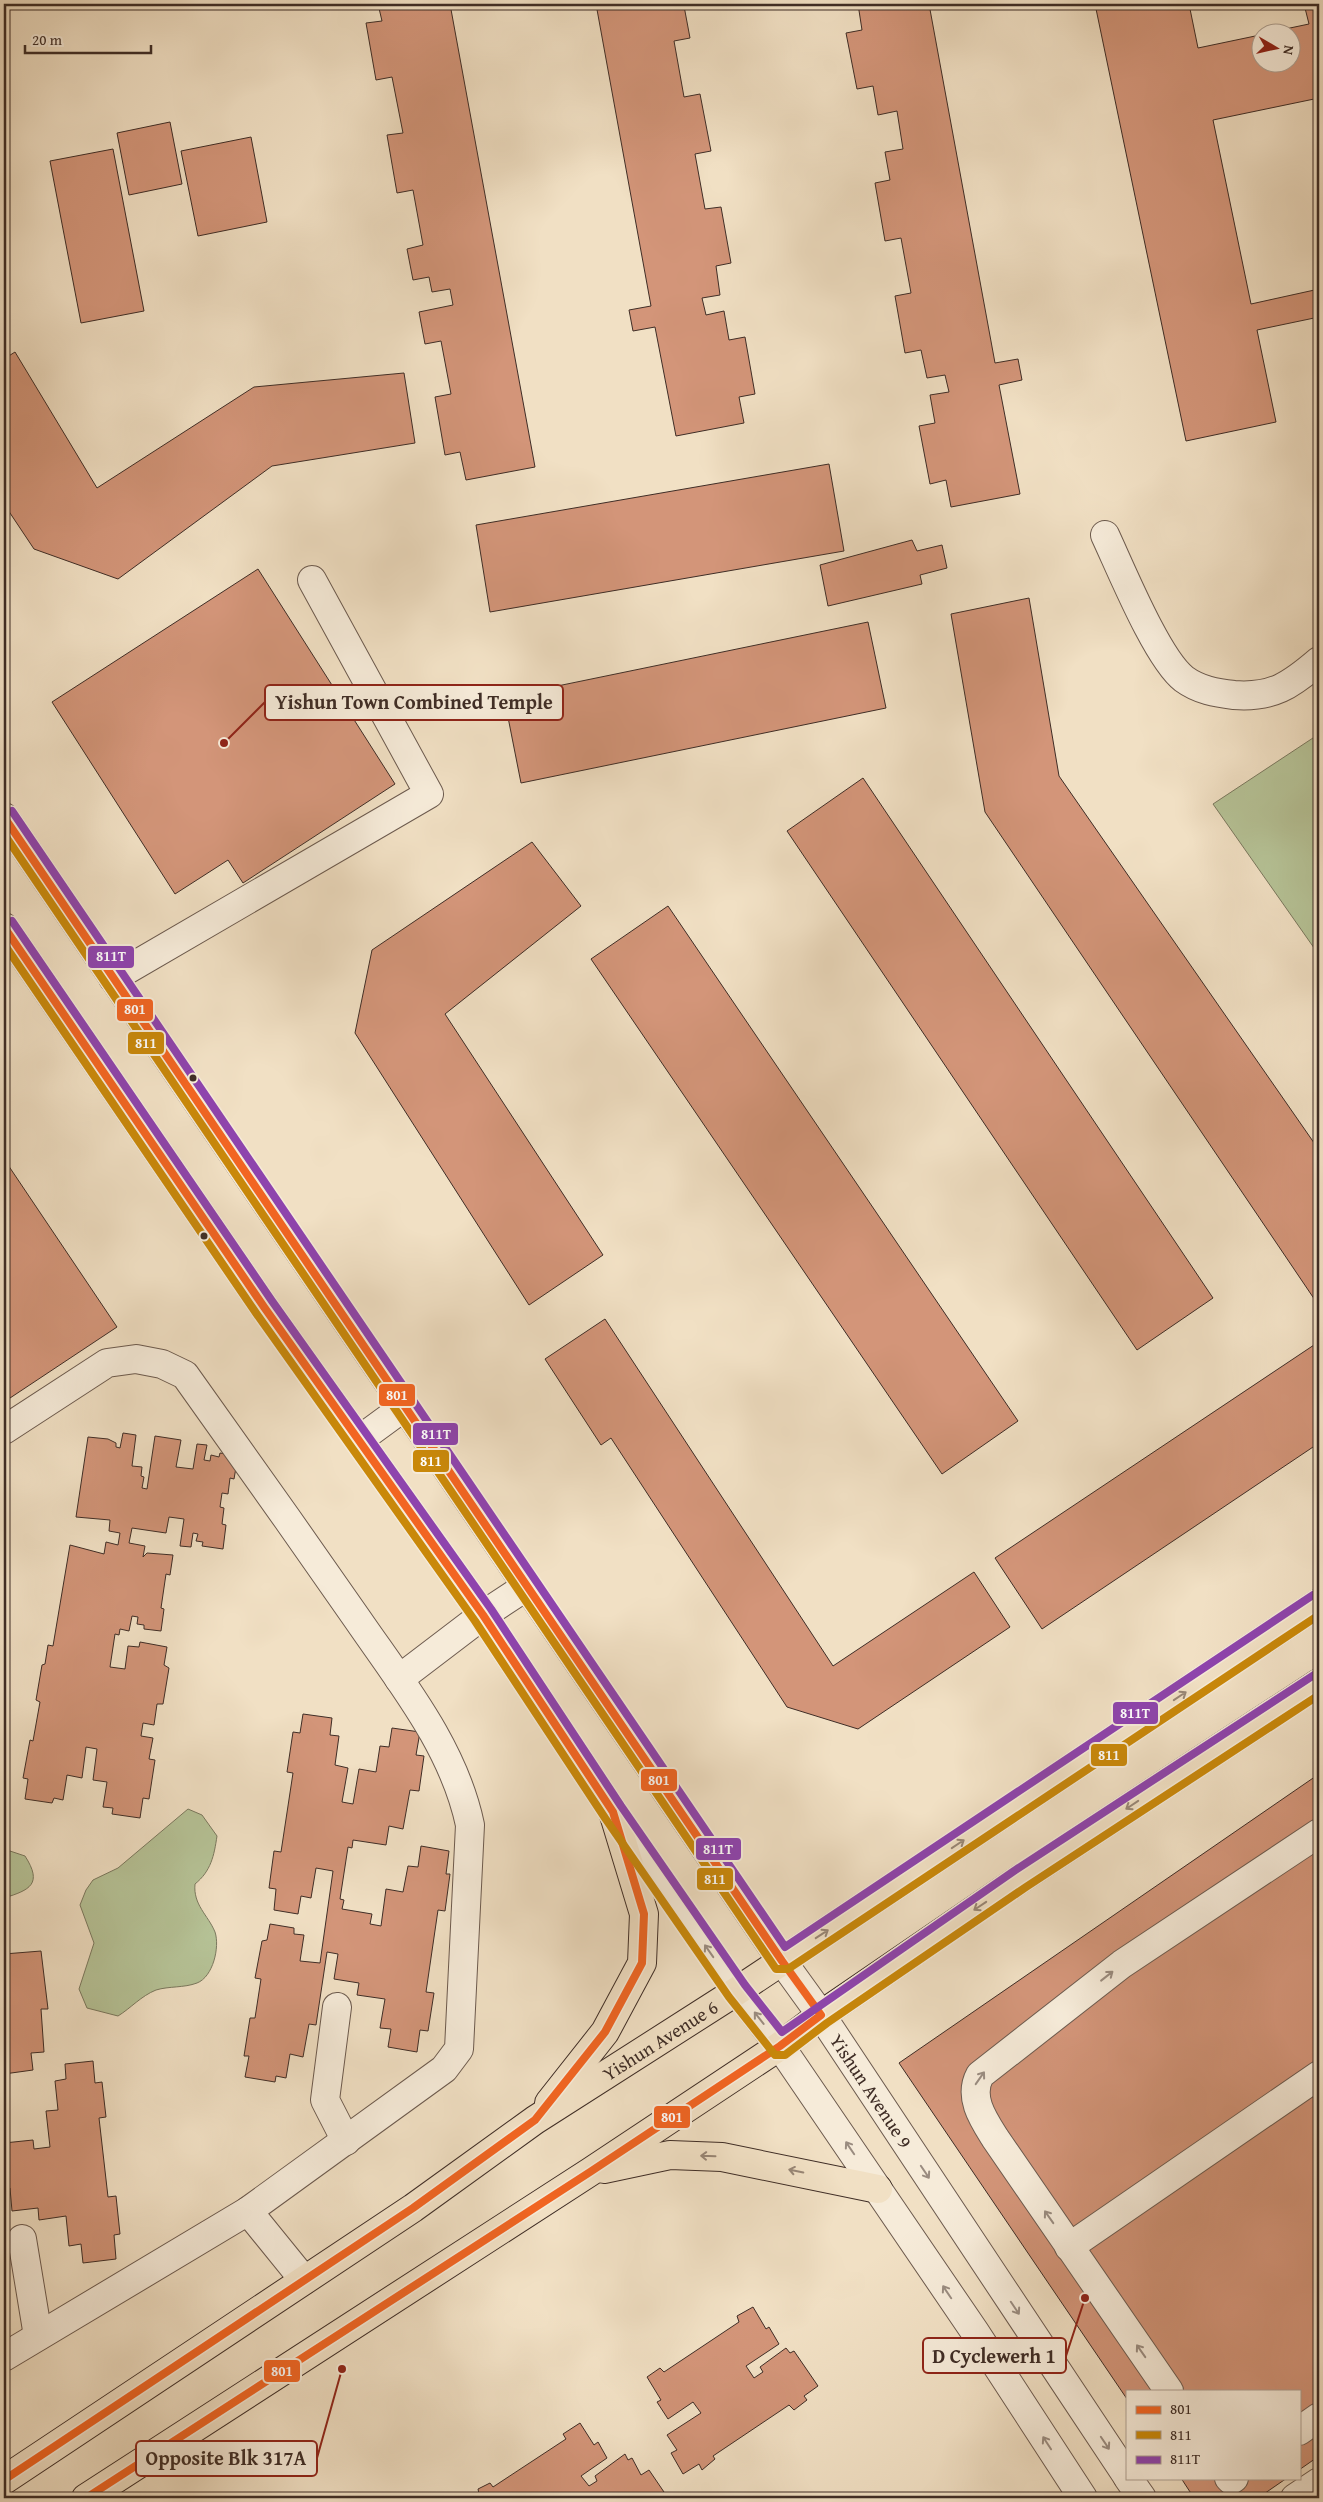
<svg xmlns="http://www.w3.org/2000/svg" width="1323" height="2502" viewBox="0 0 1323 2502" font-family="'Gentium Book Plus',serif">
	<style>
		.green { fill: #b6c397; stroke: #7a785e }
		.building { fill: #d39579; stroke: #3f2d26 }
		.lines { fill: none; stroke-linecap: round; stroke-linejoin: round }
		.minor-casing { stroke: #6c5a4e; stroke-width: 30 }
		.major-casing { stroke: #3f2d26; stroke-width: 30 }
		.minor { stroke: #f6ebd9; stroke-width: 28 }
		.major { stroke: #f1e0c4; stroke-width: 28 }
		.bus-1-casing { stroke: #f6ebd9; stroke-width: 11 }
		.bus-2-casing { stroke: #f6ebd9; stroke-width: 11 }
		.bus-3-casing { stroke: #f6ebd9; stroke-width: 11 }
		.bus-1 { stroke: #f26522; stroke-width: 8 }
		.bus-2 { stroke: #c9880a; stroke-width: 8 }
		.bus-3 { stroke: #8e44ad; stroke-width: 8 }
		.oneway { stroke: #988675 }
		.oneway2 { stroke: #9a8c80 }
		.bus-dot { fill: #3f2d26; stroke: #f6ebd9; stroke-width: 2 }
		.labels { text-anchor: middle; dominant-baseline: central; stroke-width: 4.5; stroke-linejoin: round; paint-order: stroke }
		.street-label { font-size: 19px; fill: #3f2d26; stroke: #f6ebd9 }
		.leader { fill: none; stroke: #8f2418; stroke-width: 2 }
		.callout-dot { fill: #8f2418; stroke: #f6ebd9; stroke-width: 2 }
		.callout { fill: #f6ebd9; stroke: #8f2418; stroke-width: 2 }
		.callout-label { font-size: 20px; text-anchor: middle; font-weight: bold; fill: #3f2d26 }
		.line-badge { stroke: #f6ebd9; stroke-width: 2 }
		.badge-label { font-size: 14px; text-anchor: middle; font-weight: bold; fill: #fff }
	</style>
	<rect width="100%" height="100%" fill="#f1e0c4"/>
	<filter id="stains"><feTurbulence type="fractalNoise" baseFrequency=".004" numOctaves="4"/><feColorMatrix values="0 0 0 0 .2 0 0 0 0 .09 0 0 0 0 .02 0 0 0 .5 -.17"/></filter>
	<radialGradient id="worn" r=".72"><stop offset=".6" stop-color="#630" stop-opacity="0"/><stop offset="1" stop-color="#630" stop-opacity=".3"/></radialGradient>
	<path class="green" d="M1319,734V955L1213,804Z
		M188,1809L202,1815L217,1836C214,1856 211,1871 195,1884C193,1905 208,1915 215,1932C220,1947 213,1977 197,1983C184,1988 169,1986 156,1990C141,1996 131,2008 118,2016L87,2008L79,1989L94,1943L80,1905L86,1890L93,1880L118,1868Z
		M4,1849L25,1856C43,1884 30,1890 4,1898Z"/>
	<path class="building" d="M378,4H450L535,467L466,480L460,452L445,455L435,397L451,394L441,341L425,344L419,312L453,305L450,289L432,292L429,277L413,280L407,249L423,245L413,190L397,193L387,135L403,133L392,77L376,80L366,23L382,21Z
		M596,4H667L668,9L684,6L690,38L674,41L684,97L700,94L711,151L695,154L705,209L721,207L731,263L716,266L720,295L702,298L706,315L724,311L729,340L745,337L755,394L739,397L744,423L676,436L655,327L633,331L629,310L651,306Z
		M858,4H929L995,363L1018,359L1022,380L999,385L1020,494L951,507L946,480L930,484L919,426L935,423L930,395L949,392L945,375L927,378L921,350L905,353L895,296L911,293L901,238L885,241L875,183L890,180L885,152L903,149L897,111L878,115L873,86L857,89L846,33L862,30Z
		M1095,4H1189L1198,48L1260,35V62H1290V32H1271L1309,24L1304,4H1319V98L1213,120L1251,304L1319,289V317L1257,330L1276,422L1186,441Z
		M170,122L182,184L129,195L117,133Z
		M251,137L267,222L198,236L181,151Z
		M113,149L144,311L81,323L50,161Z
		M15,352L97,488L254,387L404,373L415,443L272,466L118,579L34,549L4,504V359Z
		M829,464L844,551L490,612L476,525Z
		M912,540L917,551L942,545L947,568L920,575L922,584L828,606L820,565Z
		M258,569L395,784L243,883L228,860L175,894L52,702Z
		M1029,598L1059,776L1319,1150V1306L985,812L951,614Z
		M868,622L886,708L521,783L504,697Z
		M863,778L1213,1298L1137,1350L787,831Z
		M532,842L581,906L445,1014L603,1255L529,1305L355,1033L372,950Z
		M668,906L1018,1421L942,1474L591,959Z
		M4,1159L117,1327L4,1402Z
		M605,1319L833,1666L974,1572L1010,1627L858,1729L787,1707L611,1438L601,1445L545,1359Z
		M1314,1345L1319,1353V1443L1042,1629L995,1558Z
		M123,1433L136,1435L132,1466L142,1467L141,1476L144,1477L142,1488L147,1489L155,1436L181,1440L176,1467L193,1469L197,1444L207,1445L204,1460L210,1461L211,1455L219,1457L220,1453L238,1456L234,1479L230,1478L228,1494L222,1493L220,1507L224,1508L222,1524L226,1525L223,1549L202,1546L203,1542L196,1541L198,1534L193,1533L191,1547L180,1546L184,1519L169,1517L166,1533L132,1528L129,1543L145,1546L143,1557L147,1553L173,1555L170,1575L166,1574L161,1608L164,1609L161,1631L144,1629V1625L137,1624L138,1617L132,1616L129,1631L120,1629L119,1635L115,1634L110,1667L125,1669L128,1646L139,1647L140,1642L167,1647L164,1665L169,1668L163,1704H157L154,1725L143,1723L141,1736L153,1738L149,1759L155,1760L149,1799L143,1798L140,1818L112,1814L113,1808L103,1807L107,1782L93,1780L97,1749L86,1747L82,1778L67,1775L63,1800L54,1798L52,1803L25,1799L28,1779L23,1778L30,1740L33,1741L40,1702L36,1700L42,1665L45,1664L48,1645L53,1646L70,1545L104,1554L106,1542L118,1545L120,1533L109,1531L110,1520L76,1517L88,1437L108,1439L116,1443V1447L120,1448Z
		M303,1714L332,1718L330,1735L339,1736L335,1765L348,1768L342,1802L353,1804L359,1769L376,1772L380,1746L389,1747L392,1728L420,1732L416,1755L424,1756L419,1791L410,1790L403,1829L389,1826L386,1845L353,1840L352,1848L348,1847L340,1899L344,1900L342,1909L372,1914L370,1924L381,1926L386,1889L403,1892L408,1866L418,1867L421,1846L449,1851L446,1874H450L445,1911L438,1910L426,1992L434,1993L428,2031L420,2030L417,2052L388,2047L391,2029L380,2028L385,1999L357,1995L359,1983L334,1979L338,1954L327,1952L316,2025L309,2024L303,2057L290,2054L286,2078L276,2076L275,2082L245,2077L249,2056H244L250,2018H255L261,1979L255,1978L262,1941L267,1940L270,1924L294,1928V1934L304,1935L300,1961L320,1963L333,1871L316,1868L311,1898L301,1896L298,1914L274,1910L276,1889L269,1888L274,1851L281,1852L293,1773L287,1772L293,1732L300,1733Z
		M1319,1774V2456L1299,2470V2391H1127V2399L899,2063Z
		M41,1951L48,2009H41L44,2052L31,2053L33,2070L4,2074V1954Z
		M93,2061L95,2083L102,2082L106,2117L99,2118L108,2197L116,2196L120,2234L114,2235L116,2259L83,2263L81,2244L69,2246L66,2216L39,2220L38,2208L12,2211L10,2188H4V2141V2143L33,2140L34,2149L50,2147L46,2111L58,2110L55,2081L66,2079L65,2064Z
		M4,2206L10,2259L4,2260Z
		M753,2307L766,2329L769,2327L779,2344L746,2366L754,2378L763,2372L760,2367L786,2348L790,2353L794,2351L818,2386L804,2396L807,2400L794,2410L789,2405L713,2456L715,2459L702,2470L699,2464L683,2474L671,2453L677,2450L667,2435L701,2413L693,2402L668,2419L657,2402L661,2400L647,2377L660,2368L664,2372L739,2322L737,2316Z
		M580,2423L594,2445L598,2442L607,2458L581,2476L589,2486L597,2481L595,2476L625,2454L628,2460L632,2458L641,2475L649,2470L664,2492L653,2498H472L479,2494L478,2489L490,2483L493,2487L566,2439L563,2434Z
		M1181,2478H1287L1258,2498H1194Z"/>
	<g class="lines">
		<g class="minor-casing">
			<g id="minor">
				<path d="M1105,535C1121,569 1157,658 1184,679C1199,690 1216,693 1234,695C1273,698 1291,685 1319,661"/>
				<path id="s1" d="M4,817L782,1961L821,2015L1127,2476"/>
				<path d="M4,927L264,1307L483,1615L613,1812L737,1991L780,2046L975,2332L1083,2498"/>
				<path d="M113,978L429,794L312,580"/>
				<path d="M4,1430L107,1363L136,1359L162,1364L185,1375C243,1456 301,1538 358,1620C402,1684 454,1748 470,1825L459,2049L444,2069L248,2211L4,2357"/>
				<path d="M359,1440L404,1407"/>
				<path d="M399,1679L483,1615L527,1586"/>
				<path d="M337,2007L325,2100L346,2141"/>
				<path d="M248,2211L304,2280"/>
				<path d="M22,2239L38,2336"/>
				<path d="M1069,2247L1319,2075"/>
				<path d="M1169,2391L995,2138C983,2119 968,2097 980,2075L1122,1964L1319,1833"/>
				<path d="M1299,2431L1319,2417"/>
				<path d="M1128,2478L1142,2498"/>
				<path d="M1229,2478L1231,2480L1234,2478"/>
				<path d="M1295,2498L1319,2482"/>
			</g>
		</g>
		<g class="major-casing">
			<g id="major">
				<path d="M549,2103L605,2032L642,1963L644,1914L613,1812"/>
				<path d="M604,2169L670,2155L722,2157L878,2189"/>
				<path id="s2" d="M4,2480L413,2208L535,2120L737,1991L1319,1603"/>
				<path d="M86,2498L590,2172L780,2046L821,2015L1020,1879L1319,1683"/>
			</g>
		</g>
		<use href="#minor" class="minor"/>
		<use href="#major" class="major"/>
		<g class="bus-1-casing">
			<path id="bus-1" d="M4,817L782,1961L821,2015L780,2046L590,2172L86,2498
				M4,927L264,1307L483,1615L613,1812L644,1914L642,1963L605,2032L535,2120L413,2208L4,2480"/>
		</g>
		<g class="bus-2-casing">
			<path id="bus-2" d="M4,834L776,1969H788L1319,1615
				M4,944L256,1313L475,1621L605,1818L729,1997L775,2055H785L827,2023L1026,1887L1319,1695"/>
		</g>
		<g class="bus-3-casing">
			<path id="bus-3" d="M12,811L785,1947L1313,1595
				M12,921L272,1301L491,1609L621,1806L745,1985L782,2032L1014,1871L1314,1675"/>
		</g>
		<use href="#bus-1" class="bus-1"/>
		<use href="#bus-2" class="bus-2"/>
		<use href="#bus-3" class="bus-3"/>
	</g>
	<defs><path id="oneway-shaft" d="M-6 0H5M1.5-3L5.5 0L1.5 3" fill="none" stroke-width="1.6" stroke-linecap="round" stroke-linejoin="round" transform="scale(1.25)"/></defs>
	<g class="oneway">
		<use href="#oneway-shaft" transform="translate(1180 1696) rotate(-34)"/>
		<use href="#oneway-shaft" transform="translate(1132 1805) rotate(146)"/>
		<use href="#oneway-shaft" transform="translate(958 1844) rotate(-34)"/>
		<use href="#oneway-shaft" transform="translate(980 1906) rotate(146)"/>
		<use href="#oneway-shaft" transform="translate(822 1934) rotate(-33)"/>
		<use href="#oneway-shaft" transform="translate(708 2156) rotate(-178)"/>
		<use href="#oneway-shaft" transform="translate(796 2171) rotate(-168)"/>
	</g>
	<g class="oneway2">
		<use href="#oneway-shaft" transform="translate(709 1951) rotate(-125)"/>
		<use href="#oneway-shaft" transform="translate(1107 1976) rotate(-38)"/>
		<use href="#oneway-shaft" transform="translate(759 2018) rotate(-128)"/>
		<use href="#oneway-shaft" transform="translate(980 2078) rotate(-55)"/>
		<use href="#oneway-shaft" transform="translate(850 2148) rotate(-124)"/>
		<use href="#oneway-shaft" transform="translate(925 2172) rotate(56)"/>
		<use href="#oneway-shaft" transform="translate(1049 2217) rotate(-125)"/>
		<use href="#oneway-shaft" transform="translate(947 2292) rotate(-124)"/>
		<use href="#oneway-shaft" transform="translate(1015 2308) rotate(56)"/>
		<use href="#oneway-shaft" transform="translate(1141 2351) rotate(-125)"/>
		<use href="#oneway-shaft" transform="translate(1047 2443) rotate(-123)"/>
		<use href="#oneway-shaft" transform="translate(1105 2443) rotate(56)"/>
	</g>
	<g class="bus-dot">
		<circle cx="193" cy="1078" r="4.5"/>
		<circle cx="204" cy="1236" r="4.5"/>
	</g>
	<g class="labels">
		<g class="street-label">
			<text stroke="none"><textPath href="#s2" startOffset="790">Yishun Avenue 6</textPath></text>
			<text stroke="none"><textPath href="#s1" startOffset="1541">Yishun Avenue 9</textPath></text>
		</g>
	</g>
	<path class="leader" d="M224 743L265 702M1085 2298L1066 2356M342 2369L317 2458"/>
	<g class="callout-dot">
		<circle cx="224" cy="743" r="5"/>
		<circle cx="1085" cy="2298" r="5"/>
		<circle cx="342" cy="2369" r="5"/>
	</g>
	<g class="callout">
		<rect x="265" y="685" width="298" height="35" rx="5"/>
		<rect x="923" y="2338" width="143" height="35" rx="5"/>
		<rect x="136" y="2441" width="181" height="35" rx="5"/>
	</g>
	<g class="callout-label">
		<text x="414" y="709">Yishun Town Combined Temple</text>
		<text x="994" y="2363">D Cyclewerh 1</text>
		<text x="226" y="2465">Opposite Blk 317A</text>
	</g>
	<g class="line-badge">
		<rect x="87" y="945" width="48" height="24" rx="5" fill="#8e44ad"/>
		<rect x="116" y="998" width="38" height="24" rx="5" fill="#f26522"/>
		<rect x="127" y="1031" width="38" height="24" rx="5" fill="#c9880a"/>
		<rect x="378" y="1383" width="38" height="24" rx="5" fill="#f26522"/>
		<rect x="412" y="1422" width="47" height="24" rx="5" fill="#8e44ad"/>
		<rect x="412" y="1449" width="38" height="24" rx="5" fill="#c9880a"/>
		<rect x="1112" y="1701" width="47" height="24" rx="5" fill="#8e44ad"/>
		<rect x="1090" y="1743" width="38" height="24" rx="5" fill="#c9880a"/>
		<rect x="640" y="1768" width="38" height="24" rx="5" fill="#f26522"/>
		<rect x="695" y="1837" width="47" height="24" rx="5" fill="#8e44ad"/>
		<rect x="696" y="1867" width="38" height="24" rx="5" fill="#c9880a"/>
		<rect x="653" y="2105" width="38" height="24" rx="5" fill="#f26522"/>
		<rect x="263" y="2359" width="38" height="24" rx="5" fill="#f26522"/>
	</g>
	<g class="badge-label">
		<text x="111" y="961">811T</text>
		<text x="135" y="1014">801</text>
		<text x="146" y="1048">811</text>
		<text x="397" y="1400">801</text>
		<text x="436" y="1439">811T</text>
		<text x="431" y="1466">811</text>
		<text x="1135" y="1718">811T</text>
		<text x="1109" y="1760">811</text>
		<text x="659" y="1785">801</text>
		<text x="718" y="1854">811T</text>
		<text x="715" y="1884">811</text>
		<text x="672" y="2122">801</text>
		<text x="282" y="2376">801</text>
	</g>
	<rect width="1323" height="2502" fill="none" stroke="#f1e0c4" stroke-width="20"/>
	<rect x="5" y="5" width="1313" height="2492" fill="none" stroke="#3f2d26" stroke-width="2.5"/>
	<rect x="10" y="10" width="1303" height="2482" fill="none" stroke="#3f2d26"/>
	<rect x="1126" y="2390" width="175" height="90" fill="#f6ebd9" stroke="#ad9f91"/>
	<rect x="1136" y="2406" width="25" height="8" fill="#f26522" stroke="#ad9f91"/>
	<text x="1170" y="2414" font-size="15" fill="#3f2d26">801</text>
	<rect x="1136" y="2431" width="25" height="8" fill="#c9880a" stroke="#ad9f91"/>
	<text x="1170" y="2440" font-size="15" fill="#3f2d26">811</text>
	<rect x="1136" y="2456" width="25" height="8" fill="#8e44ad" stroke="#ad9f91"/>
	<text x="1170" y="2464" font-size="15" fill="#3f2d26">811T</text>
	<g transform="translate(1276 48) rotate(99)"><circle r="24" fill="#f6ebd9" stroke="#ad9f91"/>
	<path d="M0-4L9 19L0 12L-9 19Z" fill="#8f2418"/>
	<text y="-8" font-size="14" font-weight="bold" text-anchor="middle" fill="#3f2d26">N</text>
	</g>
	<path d="M25 45v8h126v-8" fill="none" stroke="#3f2d26" stroke-width="2.5"/>
	<text x="32" y="45" font-size="15" fill="#3f2d26" stroke="#f6ebd9" stroke-width="4" paint-order="stroke">20 m</text>
	<rect width="100%" height="100%" filter="url(#stains)"/>
	<rect width="100%" height="100%" fill="url(#worn)"/>
</svg>
